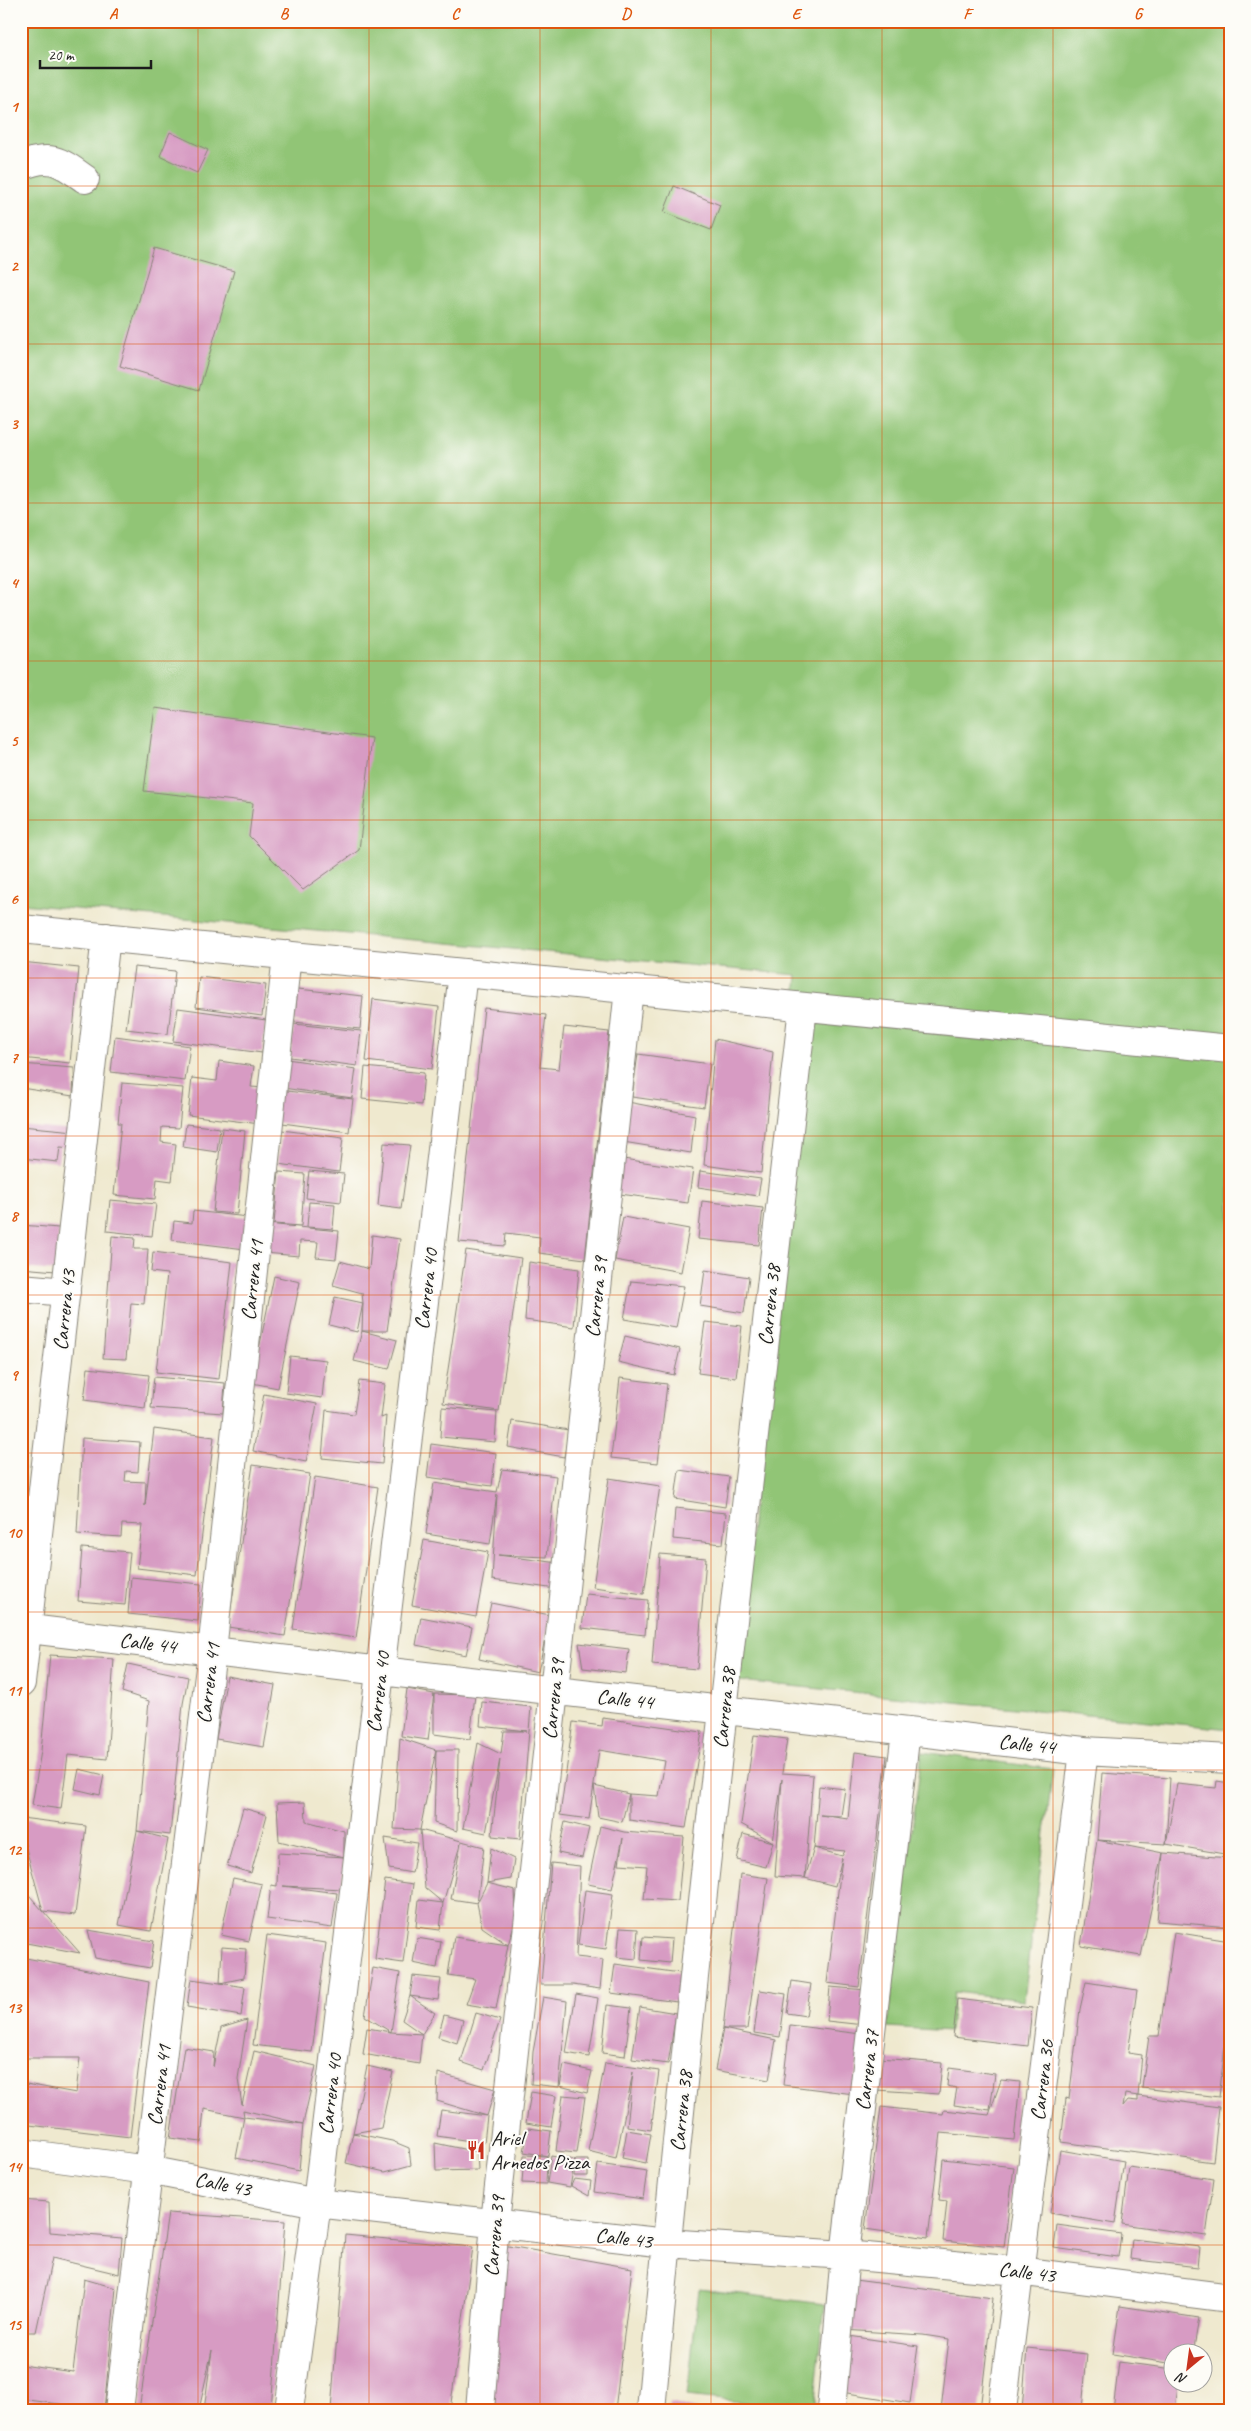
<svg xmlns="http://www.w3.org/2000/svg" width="1251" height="2431" viewBox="0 0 1251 2431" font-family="Caveat,sans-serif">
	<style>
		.green { fill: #91c576; stroke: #567049 }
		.building { fill: #d79bc3; fill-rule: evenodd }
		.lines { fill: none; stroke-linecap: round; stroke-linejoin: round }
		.street-casing { stroke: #868276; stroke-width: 30 }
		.street { stroke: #fff; stroke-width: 28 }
		.grid { fill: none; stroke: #de560d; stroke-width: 1; stroke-opacity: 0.55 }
		.labels { text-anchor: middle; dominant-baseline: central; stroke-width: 4; stroke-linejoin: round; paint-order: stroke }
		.street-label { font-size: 21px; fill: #1c1c1c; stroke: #fdfcf7 }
		.poi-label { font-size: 21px; fill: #1c1c1c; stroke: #fdfcf7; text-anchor: start }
		.neatline { fill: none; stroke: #de560d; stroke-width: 2 }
		.grid-label { font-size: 16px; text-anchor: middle; font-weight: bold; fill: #de560d }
	</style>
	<rect width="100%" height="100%" fill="#fdfcf7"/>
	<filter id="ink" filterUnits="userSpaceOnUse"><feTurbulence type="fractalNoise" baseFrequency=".02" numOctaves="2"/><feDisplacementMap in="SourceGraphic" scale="10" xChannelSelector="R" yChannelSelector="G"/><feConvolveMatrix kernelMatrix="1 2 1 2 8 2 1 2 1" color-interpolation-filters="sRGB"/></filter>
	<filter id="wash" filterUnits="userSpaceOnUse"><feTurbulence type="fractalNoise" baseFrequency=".0096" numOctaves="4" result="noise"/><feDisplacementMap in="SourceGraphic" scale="20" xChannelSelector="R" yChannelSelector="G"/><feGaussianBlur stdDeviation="1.12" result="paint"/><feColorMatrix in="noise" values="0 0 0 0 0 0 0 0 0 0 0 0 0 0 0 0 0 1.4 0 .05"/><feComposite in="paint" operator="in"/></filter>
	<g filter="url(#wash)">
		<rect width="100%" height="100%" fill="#efe9cf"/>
		<path class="green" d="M21,21H1230V1729L739,1681L797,975L21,904Z
			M922,1752L1053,1769L1024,2000L954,1992L950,2031L887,2027Z
			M699,2289L825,2304L814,2410L687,2396Z"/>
		<g id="blocks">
			<path class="building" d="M170,132L208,150L197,173L160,156Z
				M674,186L720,205L711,230L664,212Z
				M154,248L234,271L199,390L120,366Z
				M155,708L372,738L359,850L303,890L249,836L253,803L144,791Z
				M21,962L79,968L70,1063L21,1058Z
				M134,967L175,971L168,1034L126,1029Z
				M199,977L266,985L262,1016L196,1007Z
				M298,989L363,996L360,1029L294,1022Z
				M373,999L439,1007L432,1069L366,1061Z
				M178,1008L266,1020L262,1053L173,1041Z
				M484,1008L546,1015L540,1067L559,1069L564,1027L609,1032L585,1259L539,1253L540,1237L506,1233L505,1246L459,1242Z
				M294,1024L361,1031L357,1066L290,1057Z
				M115,1036L190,1046L185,1081L111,1072Z
				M715,1039L773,1052L761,1173L704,1165Z
				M638,1054L710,1064L704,1107L632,1097Z
				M287,1059L356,1069L352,1098L283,1088Z
				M219,1061L254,1066L251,1087L264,1088L260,1124L188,1115L192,1078L217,1081Z
				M21,1064L74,1068L73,1096L21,1088Z
				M365,1067L424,1073L421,1105L362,1099Z
				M122,1083L183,1088L179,1128L162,1127L161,1142L176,1144L172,1181L157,1179L155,1199L114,1195L121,1123H118Z
				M279,1090L353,1099L349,1132L275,1122Z
				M628,1102L695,1115L691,1153L623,1142Z
				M186,1124L220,1128L217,1152L183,1147Z
				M21,1126L75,1131L73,1148L60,1147L58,1162L21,1158Z
				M222,1128L245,1131L237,1214L213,1212Z
				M282,1130L343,1138L339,1172L278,1164Z
				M384,1143L410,1145L401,1209L378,1206Z
				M616,1158L693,1169L688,1203L612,1193Z
				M309,1171L344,1174L341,1202L306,1198Z
				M700,1171L761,1179L758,1196L698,1187Z
				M279,1172L305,1174L301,1226L274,1224Z
				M110,1200L156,1204L152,1236L107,1231Z
				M702,1201L763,1208L759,1245L698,1239Z
				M309,1202L335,1204L333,1229L307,1227Z
				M193,1211L248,1217L245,1249L172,1240L174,1221L192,1223Z
				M623,1217L689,1229L681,1272L615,1260Z
				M267,1224L339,1231L336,1259L316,1257L318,1242L300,1241L299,1256L264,1253Z
				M21,1225L59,1228L56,1271L21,1268Z
				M372,1235L400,1239L387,1331H362L363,1303L357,1332L329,1325L335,1297L363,1303L362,1293L333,1285L340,1261L369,1269Z
				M112,1236L135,1238L134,1249H148L144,1304L131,1303L126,1359L103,1358Z
				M466,1250L521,1258L499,1411L443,1403Z
				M153,1252L232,1262L219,1379L156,1372L167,1274L151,1272Z
				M529,1262L579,1269L574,1327L525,1320Z
				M705,1270L749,1277L744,1313L700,1306Z
				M274,1276L300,1282L278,1388L252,1383Z
				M631,1281L684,1286L676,1328L624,1319Z
				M705,1322L742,1326L736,1378L698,1373Z
				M362,1331L397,1340L389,1369L354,1361Z
				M625,1336L680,1349L674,1375L618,1362Z
				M290,1356L326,1360L322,1398L286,1393Z
				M88,1368L149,1375L145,1408L84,1400Z
				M154,1377L225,1383L223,1413L151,1408Z
				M620,1378L667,1384L658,1463L611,1458Z
				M359,1381L385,1384L381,1418L386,1416L382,1464L322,1458L326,1410L354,1414Z
				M264,1394L317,1404L306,1462L253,1451Z
				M442,1407L497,1412L495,1442L440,1437Z
				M512,1421L569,1430L564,1457L508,1447Z
				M154,1429L214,1437L197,1575L137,1568L142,1525L122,1524L121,1537L77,1534L82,1438L140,1442L138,1472L126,1471L125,1481L146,1482L145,1506Z
				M431,1444L496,1453L492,1486L427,1477Z
				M253,1465L310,1474L285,1636L228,1627Z
				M502,1469L556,1476L547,1557L498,1555L559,1563L556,1589L492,1580L497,1494L490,1544L426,1534L434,1483L497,1492Z
				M679,1470L729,1477L725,1507L675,1499Z
				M315,1477L378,1487L356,1638L293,1629Z
				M609,1478L660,1486L644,1594L593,1587Z
				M675,1508L726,1513L723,1544L673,1539Z
				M424,1540L488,1552L476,1617L412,1605Z
				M82,1548L130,1552L125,1605L78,1601Z
				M660,1554L706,1558L697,1669L652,1665Z
				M131,1577L201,1584L198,1621L128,1614Z
				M586,1594L648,1600L645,1635L582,1628Z
				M491,1603L550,1615L538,1672L479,1659Z
				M421,1617L472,1627L466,1655L416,1645Z
				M579,1643L629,1649L626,1673L583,1668Z
				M50,1655L114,1659L107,1759L68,1755L61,1809L32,1805L41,1751Z
				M128,1664L188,1677L183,1704L170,1835L137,1831L168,1839L151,1931L119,1925L137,1831L149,1701L122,1692Z
				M227,1676L275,1685L264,1747L216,1739Z
				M407,1689L434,1694L475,1695L470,1739L434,1734V1694L428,1740L401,1736Z
				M482,1702L531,1707L520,1839L492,1836L500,1759L486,1833L463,1828L478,1743L501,1754L504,1731H527L480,1726Z
				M603,1718L702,1732L686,1828L629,1820V1794L659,1796L665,1761L599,1750L589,1819L560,1815L573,1722L602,1726Z
				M754,1735L787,1739L782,1773L813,1775L805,1878L775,1876L782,1779L773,1842L741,1824Z
				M400,1738L436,1750L420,1830L394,1829Z
				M436,1750H458L457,1831L434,1823Z
				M855,1752L887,1756L859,1987L827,1983L842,1858L835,1886L805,1878L814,1848L819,1786L845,1789L841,1816L820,1815L848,1819ZM814,1848L845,1851L842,1856Z
				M79,1769L104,1775L100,1795L75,1789Z
				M1102,1773L1170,1778L1166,1844L1097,1840L1163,1853L1141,1956L1081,1946L1097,1840Z
				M1217,1781L1230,1783V1855L1166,1844L1177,1784L1216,1788Z
				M594,1786L629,1794L622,1822L598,1817Z
				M305,1802L306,1821L344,1831V1857L279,1841L277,1803Z
				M243,1808L267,1815L251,1873L227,1866Z
				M21,1818L86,1826L75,1915L43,1911L21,1830Z
				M565,1822L589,1828L582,1858L558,1853Z
				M600,1826L624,1832L684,1837L678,1901L644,1899L647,1866L619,1864L623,1838L612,1889L588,1884Z
				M420,1830L484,1847L477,1903L451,1899L461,1842L443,1903L440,1930L416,1927L419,1900L443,1903L425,1888Z
				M743,1834L773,1842L766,1867L737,1860Z
				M385,1838L417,1843L412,1873L389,1869Z
				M491,1848L514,1859L511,1879L487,1883L515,1890L516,1918L508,1945L482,1927L477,1903L487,1883Z
				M278,1853L344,1857L342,1889L283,1886L337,1893L332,1928L267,1919L271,1885L277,1886Z
				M1163,1853L1230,1858V1927L1157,1921Z
				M551,1863L580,1866L576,1957L603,1960L600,1989L573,1985H541Z
				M740,1874L768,1878L747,2029H723Z
				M233,1878L262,1884L249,1941L221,1935Z
				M385,1880L413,1884L403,1963L375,1959Z
				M585,1890L613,1894L606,1949L578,1945Z
				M29,1895L43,1911L80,1953L21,1942Z
				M620,1928L638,1929L636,1959L617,1957Z
				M88,1930L154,1941L150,1968L95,1958Z
				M1174,1932L1230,1941V2004L1219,2097L1142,2088L1149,2036H1159Z
				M267,1935L326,1943L312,2052L253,2045Z
				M454,1937L508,1945L496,2009L466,2004L475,1979L448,1975Z
				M643,1937L672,1939L670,1963L641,1960Z
				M417,1938L441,1942L437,1968L413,1963Z
				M222,1947L246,1949L244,1978L220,1983L245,1987L241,2016L187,2007L191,1979L220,1983Z
				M21,1957L149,1982L130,2137L21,2124V2083L76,2093L80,2058H21Z
				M615,1964L680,1973L677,2002L611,1993Z
				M373,1968L400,1973L391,2032L422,2034L402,2020L410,1996L435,2013L422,2034L419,2064L363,2054L367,2028L391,2032L365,2016Z
				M413,1976L441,1979L438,2000L410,1996Z
				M792,1981L811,1984L806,2016L787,2013Z
				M1086,1982L1137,1990L1128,2053L1142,2055L1138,2096L1125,2094L1123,2106L1128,2100L1138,2101V2096L1219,2107L1213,2162L1061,2142L1066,2098L1069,2099L1080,2009Z
				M830,1987L867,1990L864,2025L827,2021Z
				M760,1990L786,1994L780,2037L754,2033Z
				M576,1994L598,1998L589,2057L566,2053Z
				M543,1997L567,2001L559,2087L531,2084L533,2052Z
				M957,1999L1032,2008L1028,2046L953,2037Z
				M607,2005L631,2008L625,2056L602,2053Z
				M640,2007L676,2013L668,2064L632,2059Z
				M476,2013L500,2020L484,2070L461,2062Z
				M444,2015L463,2020L457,2043L438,2037Z
				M247,2020L238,2079L242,2105L254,2051L316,2066L303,2124L299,2171L236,2158L244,2117L303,2124L243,2110L244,2117L204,2109L201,2142L170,2138L184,2047L214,2052L213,2067L221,2028Z
				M790,2025L861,2034L854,2094L783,2085Z
				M723,2029L776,2040L769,2080L715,2070Z
				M879,2058L942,2063L939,2094L876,2090Z
				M605,2063L659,2071L651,2130L627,2126L633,2072L616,2158L588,2151Z
				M564,2065L592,2071L587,2093L560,2086Z
				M367,2066L393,2072L381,2128L353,2133L392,2141L409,2148L411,2165L385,2172L346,2163L353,2133Z
				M949,2068L995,2074L990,2110L954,2105L957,2088L947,2086Z
				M438,2073L495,2089L487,2116L484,2143L437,2136L441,2110L487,2116L437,2101Z
				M1001,2080L1020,2082L1014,2140L941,2133L928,2238L865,2229L881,2107L943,2114L944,2110L989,2115Z
				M531,2092L556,2096L551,2127L526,2123Z
				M563,2095L585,2097L577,2153L556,2151Z
				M528,2128L551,2131L548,2156L524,2152Z
				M627,2130L651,2134L646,2163L622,2158Z
				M435,2143L477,2152L478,2170L436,2171Z
				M1060,2150L1124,2161L1115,2224L1050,2213Z
				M524,2155L547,2156L546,2184L522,2183Z
				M551,2156L575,2160L570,2187L547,2183Z
				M943,2159L1014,2167L1004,2247L943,2241L947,2201L939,2200Z
				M575,2160H588V2176H574Z
				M598,2164L647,2171L643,2199L594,2192Z
				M1129,2167L1214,2179L1206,2236L1122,2224Z
				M574,2179L591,2181L589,2196L571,2186Z
				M21,2200L49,2202L50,2232L122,2238L119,2274L52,2258L36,2332H21Z
				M168,2213L285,2221L271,2410H204L212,2350L199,2410H139Z
				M1057,2225L1121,2234L1118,2257L1054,2248Z
				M345,2235L473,2247L450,2410H331Z
				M1132,2239L1200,2247L1198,2267L1130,2259Z
				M503,2245L632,2268L615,2410H486Z
				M84,2279L116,2288L104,2410L21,2399V2365L73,2372Z
				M847,2279L993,2298L980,2410H941L949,2339L923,2335L843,2330Z
				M1120,2306L1199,2318L1193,2354H1174V2364L1113,2354Z
				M849,2336L918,2346L910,2403L841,2392Z
				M1027,2348L1087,2354L1082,2410H1022Z
				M1119,2362L1174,2369V2384H1178L1175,2410H1113Z
				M670,2403L697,2409V2410H669Z
				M848,2405L871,2409V2410H847Z"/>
		</g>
	</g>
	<g filter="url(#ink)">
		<use href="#blocks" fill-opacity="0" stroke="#868276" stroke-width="1"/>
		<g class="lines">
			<g class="street-casing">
				<path id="street" d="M21,166C51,153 61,162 85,179
					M21,929L1230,1049
					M21,1288L66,1292
					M21,1628L381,1671L1084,1751L1230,1759
					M21,1683L106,937
					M21,2153L148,2170L317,2203L666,2243L845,2255L1018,2271L1230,2298
					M119,2410L212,1651L287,955
					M289,2410L317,2203L463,973
					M480,2410L495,2222L554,1691L629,989
					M651,2410C694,1941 750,1474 803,1007
					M831,2410L845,2255L906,1731
					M1002,2410L1084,1751"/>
			</g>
			<use href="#street" class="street"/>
		</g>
	</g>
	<path class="grid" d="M198,21V2410M369,21V2410M540,21V2410M711,21V2410M882,21V2410M1053,21V2410M21,186H1230M21,344H1230M21,503H1230M21,661H1230M21,820H1230M21,978H1230M21,1136H1230M21,1295H1230M21,1453H1230M21,1612H1230M21,1770H1230M21,1928H1230M21,2087H1230M21,2245H1230"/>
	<defs>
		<g id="restaurant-bare" transform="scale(1.5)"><path d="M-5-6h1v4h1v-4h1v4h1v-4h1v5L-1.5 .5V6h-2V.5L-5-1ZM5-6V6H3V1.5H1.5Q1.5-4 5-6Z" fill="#c8321e" stroke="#fdfcf7" stroke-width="2.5" paint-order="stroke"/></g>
	</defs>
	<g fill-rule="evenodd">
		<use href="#restaurant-bare" x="476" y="2150"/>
	</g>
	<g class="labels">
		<g class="street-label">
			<text transform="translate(252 1280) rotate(-84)">Carrera 41</text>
			<text transform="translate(426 1289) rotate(-83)">Carrera 40</text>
			<text transform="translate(596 1297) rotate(-84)">Carrera 39</text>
			<text transform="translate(769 1305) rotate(-84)">Carrera 38</text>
			<text transform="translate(64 1310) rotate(-84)">Carrera 43</text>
			<text transform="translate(148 1643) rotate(7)">Calle 44</text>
			<text transform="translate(208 1683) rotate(-83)">Carrera 41</text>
			<text transform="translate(378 1692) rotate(-83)">Carrera 40</text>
			<text transform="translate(553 1699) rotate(-84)">Carrera 39</text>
			<text transform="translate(625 1699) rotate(6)">Calle 44</text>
			<text transform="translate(724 1708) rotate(-84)">Carrera 38</text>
			<text transform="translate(1027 1744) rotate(6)">Calle 44</text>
			<text transform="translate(867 2070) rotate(-83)">Carrera 37</text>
			<text transform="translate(1042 2080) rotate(-83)">Carrera 36</text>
			<text transform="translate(159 2085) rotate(-83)">Carrera 41</text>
			<text transform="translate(330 2094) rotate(-83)">Carrera 40</text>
			<text transform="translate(681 2111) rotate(-84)">Carrera 38</text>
			<text transform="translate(223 2184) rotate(11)">Calle 43</text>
			<text transform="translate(494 2236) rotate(-85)">Carrera 39</text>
			<text transform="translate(624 2238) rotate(7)">Calle 43</text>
			<text transform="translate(1027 2272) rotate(7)">Calle 43</text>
		</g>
		<g class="poi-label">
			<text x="491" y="2138">Ariel<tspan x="491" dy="24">Arnedos Pizza</tspan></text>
		</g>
	</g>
	<rect width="1251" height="2431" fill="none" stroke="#fdfcf7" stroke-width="55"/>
	<g transform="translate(1188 2368) rotate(209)"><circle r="24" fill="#fdfcf7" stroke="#a3a29f"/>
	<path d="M0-4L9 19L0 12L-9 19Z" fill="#c8321e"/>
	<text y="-8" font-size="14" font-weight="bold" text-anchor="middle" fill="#1c1c1c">N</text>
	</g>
	<path d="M40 60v8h111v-8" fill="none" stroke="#1c1c1c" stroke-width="2.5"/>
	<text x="48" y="60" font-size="15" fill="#1c1c1c" stroke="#fdfcf7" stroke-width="4" paint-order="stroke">20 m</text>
	<rect x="28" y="28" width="1196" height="2376" class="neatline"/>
	<g class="grid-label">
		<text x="113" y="19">A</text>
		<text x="284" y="19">B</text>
		<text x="455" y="19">C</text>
		<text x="626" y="19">D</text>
		<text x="796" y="19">E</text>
		<text x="967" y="19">F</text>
		<text x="1138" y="19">G</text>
		<text x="14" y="112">1</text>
		<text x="14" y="271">2</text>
		<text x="14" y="429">3</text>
		<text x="14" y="588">4</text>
		<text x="14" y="746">5</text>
		<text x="14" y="904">6</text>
		<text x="14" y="1063">7</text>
		<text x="14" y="1221">8</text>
		<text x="14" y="1380">9</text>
		<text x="14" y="1538">10</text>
		<text x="14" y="1696">11</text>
		<text x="14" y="1855">12</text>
		<text x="14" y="2013">13</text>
		<text x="14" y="2172">14</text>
		<text x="14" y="2330">15</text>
	</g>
</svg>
